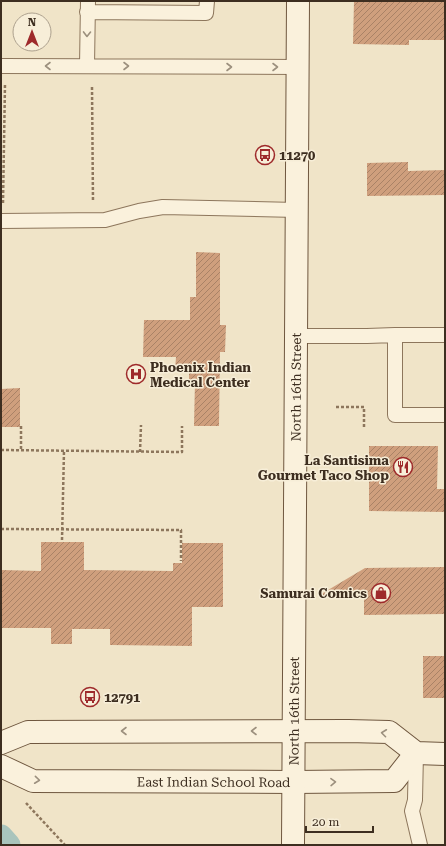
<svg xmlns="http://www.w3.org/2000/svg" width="446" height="846" viewBox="0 0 446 846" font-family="'Roboto Serif',serif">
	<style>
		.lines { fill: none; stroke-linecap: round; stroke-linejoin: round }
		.canal { stroke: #a9c4bc; stroke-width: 23 }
		.building { fill: url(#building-hatch) }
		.service-casing { stroke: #8d765c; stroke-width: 16 }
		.secondary-casing { stroke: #6f573f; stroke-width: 24 }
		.path { stroke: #8d765c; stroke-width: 2.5; stroke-dasharray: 3 2; stroke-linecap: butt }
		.service { stroke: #faf1dc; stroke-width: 14 }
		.secondary { stroke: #faf1dc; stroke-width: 22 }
		.oneway { stroke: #9c907e }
		.labels { text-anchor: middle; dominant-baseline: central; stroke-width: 3; stroke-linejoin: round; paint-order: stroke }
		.poi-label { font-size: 13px; font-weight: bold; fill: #3d2e20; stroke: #f7eed8; text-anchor: start }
		.street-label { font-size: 13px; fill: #3d2e20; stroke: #f7eed8 }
	</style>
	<defs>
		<pattern id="building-hatch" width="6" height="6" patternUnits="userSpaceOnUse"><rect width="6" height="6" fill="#cf9f7d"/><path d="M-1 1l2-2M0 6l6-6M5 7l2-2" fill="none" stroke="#a98266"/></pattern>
	</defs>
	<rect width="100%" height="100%" fill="#f0e4c8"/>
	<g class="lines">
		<path class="canal" d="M1,836L9,845"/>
	</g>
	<path class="building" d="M354,1H445V40H409V45L353,44Z
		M408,162V171L445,170V195L367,196V163Z
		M196,252L220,253V325H226L225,352H220L219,426H194L195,381H189V371L175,370L176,357H143L144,320H190V297H196Z
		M20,388V427H1V389Z
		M369,446H438L437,489H445V512L369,511Z
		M41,542H84V570L173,571V563H182V543H223V607H192V646L110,645V629H72V644H51V628H1V570L41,571Z
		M445,567V614L364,615V596H318L365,568Z
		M423,656H445V698H423Z"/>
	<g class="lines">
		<g class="service-casing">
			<path id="service" d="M87,12L206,13L207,1
				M1,66L298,67
				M87,66L88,1
				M1,221L105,220L139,211L163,207L297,210
				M395,335V415H445
				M295,336H367L395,335H445
				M416,753L415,800L412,811L420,845"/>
		</g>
		<g class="secondary-casing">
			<g id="secondary">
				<path d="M1,743L28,732L348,731L389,732L416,753L445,754"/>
				<path id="s1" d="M1,766L33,781L294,782L394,781L416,753"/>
				<path id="s2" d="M293,845L298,1"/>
			</g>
		</g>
		<path class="path" d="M92,87L93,202
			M3,203L5,84
			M336,407H364V429
			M21,426V450
			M1,450L182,452V426
			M140,452L141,425
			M1,529L181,530V561
			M62,540L64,451
			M26,803L65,845"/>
		<use href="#service" class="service"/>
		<use href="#secondary" class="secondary"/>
	</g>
	<defs><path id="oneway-chevron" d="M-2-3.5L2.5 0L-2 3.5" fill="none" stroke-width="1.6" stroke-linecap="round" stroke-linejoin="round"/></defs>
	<g class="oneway">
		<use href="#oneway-chevron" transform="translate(87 34) rotate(91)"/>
		<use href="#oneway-chevron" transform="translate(48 66) rotate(-180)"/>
		<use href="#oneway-chevron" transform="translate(126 66)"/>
		<use href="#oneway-chevron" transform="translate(229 67)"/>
		<use href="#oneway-chevron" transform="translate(275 67)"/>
		<use href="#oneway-chevron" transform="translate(124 731) rotate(180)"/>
		<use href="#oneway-chevron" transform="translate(254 731) rotate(180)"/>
		<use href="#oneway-chevron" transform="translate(384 733) rotate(-173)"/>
		<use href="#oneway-chevron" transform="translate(37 780) rotate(6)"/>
		<use href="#oneway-chevron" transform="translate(333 782) rotate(-1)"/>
	</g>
	<defs>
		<g id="bus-ring" transform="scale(1)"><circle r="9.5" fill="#f7eed8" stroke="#9e2a2b" stroke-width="1.5"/><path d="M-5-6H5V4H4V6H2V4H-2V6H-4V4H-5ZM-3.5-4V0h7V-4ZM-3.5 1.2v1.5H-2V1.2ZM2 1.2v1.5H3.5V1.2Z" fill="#9e2a2b"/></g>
		<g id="hospital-ring" transform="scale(1)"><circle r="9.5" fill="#f7eed8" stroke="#9e2a2b" stroke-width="1.5"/><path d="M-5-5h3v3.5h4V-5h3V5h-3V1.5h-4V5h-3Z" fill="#9e2a2b"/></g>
		<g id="restaurant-ring" transform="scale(1)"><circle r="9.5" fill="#f7eed8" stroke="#9e2a2b" stroke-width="1.5"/><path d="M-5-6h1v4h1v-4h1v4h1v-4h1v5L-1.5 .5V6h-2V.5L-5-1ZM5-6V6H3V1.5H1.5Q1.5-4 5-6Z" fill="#9e2a2b"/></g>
		<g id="shop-ring" transform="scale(1)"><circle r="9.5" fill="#f7eed8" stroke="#9e2a2b" stroke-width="1.5"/><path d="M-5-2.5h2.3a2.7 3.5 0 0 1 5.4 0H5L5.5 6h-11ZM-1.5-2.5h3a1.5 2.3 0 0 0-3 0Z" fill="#9e2a2b"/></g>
	</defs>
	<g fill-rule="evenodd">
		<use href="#bus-ring" x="265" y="155"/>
		<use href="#hospital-ring" x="136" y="374"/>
		<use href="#restaurant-ring" x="403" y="467"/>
		<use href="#shop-ring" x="381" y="593"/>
		<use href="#bus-ring" x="90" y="697"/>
	</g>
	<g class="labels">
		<g class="poi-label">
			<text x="279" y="155">11270</text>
			<text x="150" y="367">Phoenix Indian<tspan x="150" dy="15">Medical Center</tspan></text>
			<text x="389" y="460" text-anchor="end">La Santisima<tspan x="389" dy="15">Gourmet Taco Shop</tspan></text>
			<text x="367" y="593" text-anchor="end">Samurai Comics</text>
			<text x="104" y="697">12791</text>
		</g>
		<g class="street-label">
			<text stroke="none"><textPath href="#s2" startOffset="458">North 16th Street</textPath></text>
			<text stroke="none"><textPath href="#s2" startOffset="134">North 16th Street</textPath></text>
			<text stroke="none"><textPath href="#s1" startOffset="216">East Indian School Road</textPath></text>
		</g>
	</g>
	<rect width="446" height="846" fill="none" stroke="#3d2e20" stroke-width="4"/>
	<g transform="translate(32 32)"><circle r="19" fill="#f7eed8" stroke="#ada18e"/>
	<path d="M0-3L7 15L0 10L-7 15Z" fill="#9e2a2b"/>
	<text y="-6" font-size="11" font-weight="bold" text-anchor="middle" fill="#3d2e20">N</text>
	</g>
	<path d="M306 826v6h67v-6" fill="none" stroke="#3d2e20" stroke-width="2"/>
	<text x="312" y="826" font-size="12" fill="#3d2e20" stroke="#f7eed8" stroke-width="3" paint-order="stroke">20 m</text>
</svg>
